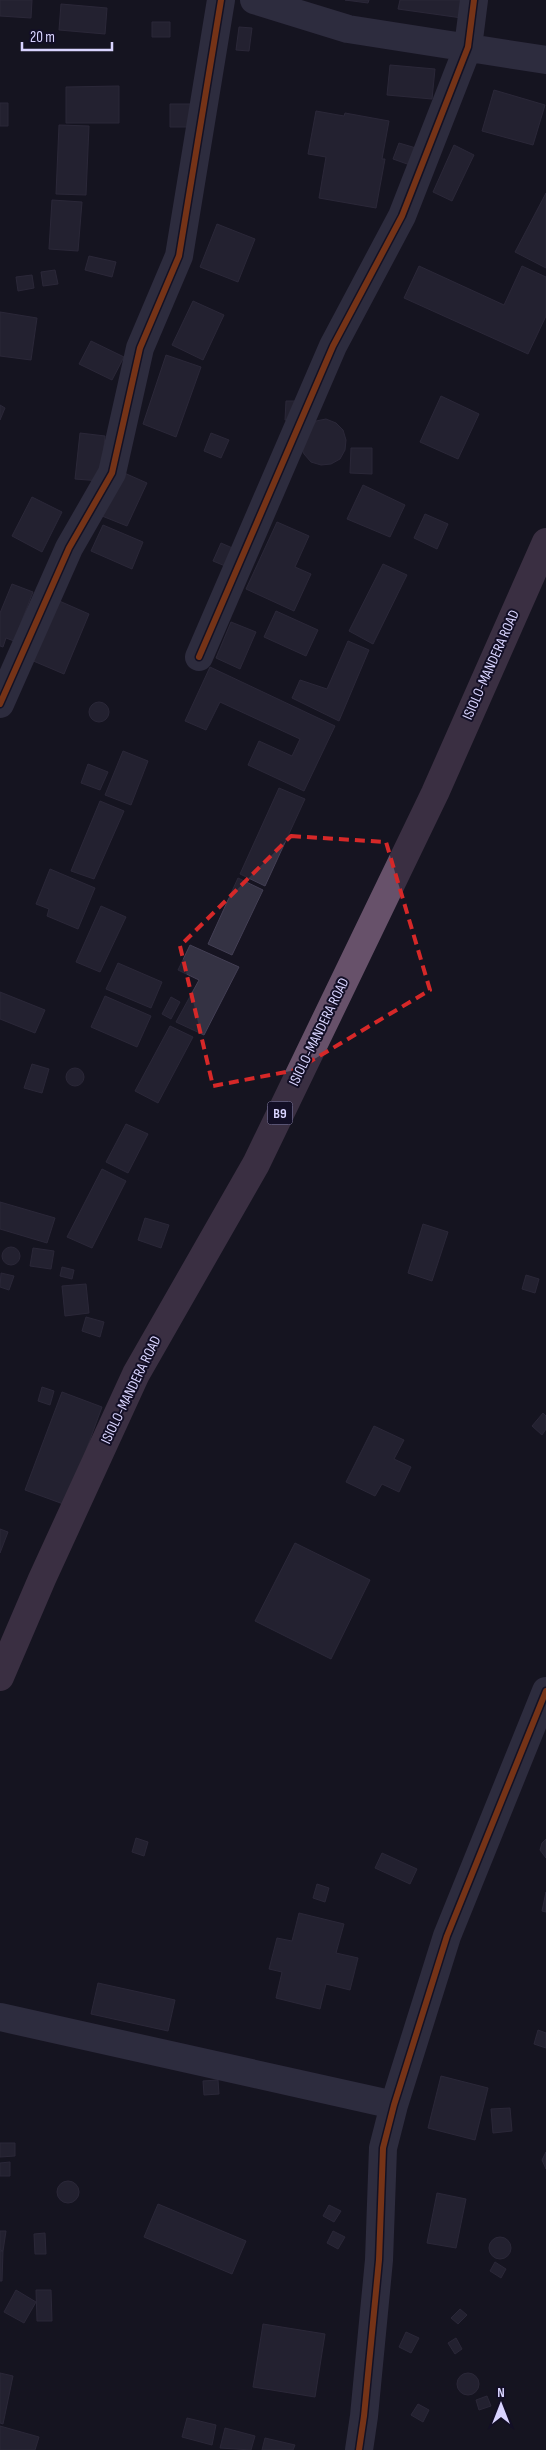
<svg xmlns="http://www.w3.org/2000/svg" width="546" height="2450" viewBox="0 0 546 2450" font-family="'Sofia Sans Condensed',sans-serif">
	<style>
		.building { fill: #343243; stroke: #433f54 }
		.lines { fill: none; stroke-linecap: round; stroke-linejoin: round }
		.minor { stroke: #4a4962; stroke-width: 28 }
		.highway { stroke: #67516a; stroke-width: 28 }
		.cycleway-casing { stroke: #130f26; stroke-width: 9 }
		.cycleway { stroke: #e8590c; stroke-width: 6 }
		.marked { fill: none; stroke: #d62828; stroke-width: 4; stroke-dasharray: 10 6; stroke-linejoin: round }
		.labels { text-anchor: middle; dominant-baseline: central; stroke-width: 4; stroke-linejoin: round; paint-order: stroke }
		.shield { fill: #130f26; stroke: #9e99be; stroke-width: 1 }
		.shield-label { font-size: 14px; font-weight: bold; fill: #d9d4ff }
		.street-label { font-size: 15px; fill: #d9d4ff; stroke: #130f26 }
	</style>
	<rect width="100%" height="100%" fill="#161421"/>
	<path class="building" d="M0,0H32L31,18L0,16Z
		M345,0H369L368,3Z
		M400,0H465L462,18L398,9Z
		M61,4L107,8L105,34L59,30Z
		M152,22H170V37H152Z
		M239,27L252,28L249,51L236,50Z
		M390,65L435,69L432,99L387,95Z
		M119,86V123H66V87Z
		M494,90L545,105L533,145L482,131Z
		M0,103H8V126H0Z
		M170,104H191V127H170Z
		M316,111L344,116L345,113L389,121L382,159H385L376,208L319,198L326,157L308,154Z
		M59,125L89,126L86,195L56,194Z
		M399,143L416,148L410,165L393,159Z
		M454,145L474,155L452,201L433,192Z
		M546,193V268L515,252Z
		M52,200L82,202L78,251L49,249Z
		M217,224L255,239L238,282L200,267Z
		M89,256L116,262L112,277L85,270Z
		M419,266L504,305L522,266L546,277V316L528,354L404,298Z
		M55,270L58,284L43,286L41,272Z
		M32,275L34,288L18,291L16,277Z
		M193,301L224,315L203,360L172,345Z
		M0,312L37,318L31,360L0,356Z
		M91,341L124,357L112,380L79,364Z
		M166,355L201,367L176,437L143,424Z
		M441,396L479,414L458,459L420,442Z
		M286,401H299L298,420H285Z
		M0,405L5,408L0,420Z
		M326,419L336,423L343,430L346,440L345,450L340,459L331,464L321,465L311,462L304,454L300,445L316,421Z
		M80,433L105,436L101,481L75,479Z
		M211,433L229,440L221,458L204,451Z
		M351,448H372V474L350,473Z
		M122,472L147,483L127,526L102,516Z
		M363,485L405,505L390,537L347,519Z
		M32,497L62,512L42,552L12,536Z
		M425,514L448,524L437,549L414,538Z
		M277,522L309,536L295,567L311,574L294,611L246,589Z
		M103,525L143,542L132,569L91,551Z
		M221,543L237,550L230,568L213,561Z
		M383,564L407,575L373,644L349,631Z
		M12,584L33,592L14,641L6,638L3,647L0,646V613Z
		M57,600L89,614L64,674L31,660Z
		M276,611L318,630L306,656L264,637Z
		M231,622L256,632L240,669L216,658Z
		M348,641L369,650L339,721L292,698L300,680L327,689Z
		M210,667L335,726L304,791L248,765L259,741L292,756L300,739L220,702L206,730L185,721Z
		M89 712a10 10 0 1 1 20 0a10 10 0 1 1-20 0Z
		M123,751L148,761L131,805L105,795Z
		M88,764L108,772L100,790L81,783Z
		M279,788L305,799L265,886L240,874Z
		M100,801L124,811L94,879L71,871Z
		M50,869L95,888L78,929L47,916L49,909L36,904Z
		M238,878L263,890L232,955L208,944Z
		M101,906L126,917L100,972L76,962Z
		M190,945L239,967L204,1035L176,1022L199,980L178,970Z
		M118,963L162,982L151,1008L106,989Z
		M0,992L45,1010L35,1033L0,1019Z
		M105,996L151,1016L137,1047L91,1027Z
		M171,997L180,1002L171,1019L162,1014Z
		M170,1026L193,1037L158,1103L135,1091Z
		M32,1064L49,1069L42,1093L24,1088Z
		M66 1077a9 9 0 1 1 18 0a9 9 0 1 1-18 0Z
		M126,1124L148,1134L128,1173L106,1162Z
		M102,1169L126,1181L92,1248L67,1237Z
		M0,1202L55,1218L47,1243L0,1229Z
		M145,1218L169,1225L161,1248L138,1240Z
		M423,1224L448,1232L432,1281L408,1273Z
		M2 1256a9 9 0 1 1 18 0a9 9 0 1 1-18 0Z
		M33,1248L54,1251L51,1269L30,1266Z
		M62,1267L74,1270L72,1279L60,1276Z
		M1,1273L14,1276L9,1290L0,1287Z
		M526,1275L539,1279L535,1293L522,1289Z
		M86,1284L89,1313L65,1316L62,1286Z
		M86,1317L104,1322L100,1337L82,1331Z
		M42,1387L54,1391L50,1405L38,1401Z
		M62,1392L102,1407L66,1505L25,1490Z
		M543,1413L546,1416V1429L542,1435L532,1426Z
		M374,1426L404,1440L394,1459L411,1467L399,1492L382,1484L375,1496L346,1482Z
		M0,1529L8,1532L0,1553Z
		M295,1543L370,1580L331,1659L255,1621Z
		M136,1838L148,1842L144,1856L132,1852Z
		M546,1839V1858L540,1850L542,1843Z
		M382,1853L417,1869L410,1884L375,1868Z
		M317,1884L329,1888L325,1902L313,1898Z
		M546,1892V1912L542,1911Z
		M299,1913L344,1924L336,1953L358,1958L350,1990L326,1984L320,2009L276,1998L282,1972L269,1969L277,1938L292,1941Z
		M98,1983L175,2000L168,2031L91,2014Z
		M538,2030L546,2033V2048L534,2044Z
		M441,2076L488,2088L475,2140L428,2128Z
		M218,2080L219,2094L204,2095L203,2081Z
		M510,2108L512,2131L493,2133L491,2109Z
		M0,2143H15V2156L0,2157Z
		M546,2152V2169L542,2160Z
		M10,2162V2176H0V2163Z
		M57 2192a11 11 0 1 1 22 0a11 11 0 1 1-22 0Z
		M437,2193L466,2199L456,2248L427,2243Z
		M158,2204L246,2241L232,2274L144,2237Z
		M329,2205L341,2211L334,2222L323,2216Z
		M0,2231H6L3,2251L0,2250Z
		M333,2231L345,2237L338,2249L327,2243Z
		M45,2233L46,2254H35L34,2234Z
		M489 2248a11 11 0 1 1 22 0a11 11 0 1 1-22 0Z
		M0,2251H3L2,2281H0Z
		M495,2262L506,2269L501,2278L490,2271Z
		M16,2290L36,2302L24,2323L4,2312Z
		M36,2290H51L52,2321H37Z
		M460,2309L467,2315L458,2324L451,2318Z
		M263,2324L325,2334L315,2397L253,2387Z
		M406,2332L419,2338L411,2353L399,2347Z
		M456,2338L462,2349L455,2354L448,2343Z
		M457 2384a11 11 0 1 1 22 0a11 11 0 1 1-22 0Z
		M0,2373L13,2376L3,2424L0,2423Z
		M487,2396L491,2406L479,2410L476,2400Z
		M418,2404L429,2410L423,2422L411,2415Z
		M187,2418L216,2425L212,2445L182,2437Z
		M0,2426L39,2437L35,2450H0Z
		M225,2428L255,2436L251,2450L220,2448Z
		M265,2438L295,2445L293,2450H262Z"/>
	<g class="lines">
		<path class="minor" d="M254,0L348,29L546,60
			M199,657L333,346L402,216L468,47L474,0
			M0,704L69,548L112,473L140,348L179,256L221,0
			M0,2017L394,2105
			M359,2450L364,2416L379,2260L383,2148L394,2105L447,1936L546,1691"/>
		<path class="highway" d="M0,1677L42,1579L136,1374L256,1164L435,793L546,542"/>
		<g class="cycleway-casing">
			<path id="cycleway" d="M199,657L333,346L402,216L468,47L474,0
				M0,704L69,548L112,473L140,348L179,256L221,0
				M359,2450L364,2416L379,2260L383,2148L394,2105L447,1936L546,1691"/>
		</g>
		<use href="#cycleway" class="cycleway"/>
	</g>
	<path d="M0 0H546V2450H0ZM291,836L386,842L430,990L296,1070L213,1086L180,946Z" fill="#161421" fill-opacity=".55" fill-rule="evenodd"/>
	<path class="marked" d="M291,836L386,842L430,990L296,1070L213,1086L180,946Z"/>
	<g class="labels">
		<rect class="shield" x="267.5" y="1101.5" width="25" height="23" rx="4"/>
		<g class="shield-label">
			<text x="280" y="1113">B9</text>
		</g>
		<g class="street-label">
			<text transform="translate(491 665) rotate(-66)">ISIOLO-MANDERA ROAD</text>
			<text transform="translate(319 1032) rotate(-64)">ISIOLO-MANDERA ROAD</text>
			<text transform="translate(131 1390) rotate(-64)">ISIOLO-MANDERA ROAD</text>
		</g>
	</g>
	<g transform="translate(501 2405)" stroke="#130f26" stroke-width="4" paint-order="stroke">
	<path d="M0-4L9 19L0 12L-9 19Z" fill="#d9d4ff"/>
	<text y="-8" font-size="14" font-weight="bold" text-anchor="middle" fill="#d9d4ff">N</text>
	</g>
	<path d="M22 42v8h90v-8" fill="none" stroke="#d9d4ff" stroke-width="2.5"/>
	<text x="30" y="42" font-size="15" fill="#d9d4ff" stroke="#130f26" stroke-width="4" paint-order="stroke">20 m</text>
</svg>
